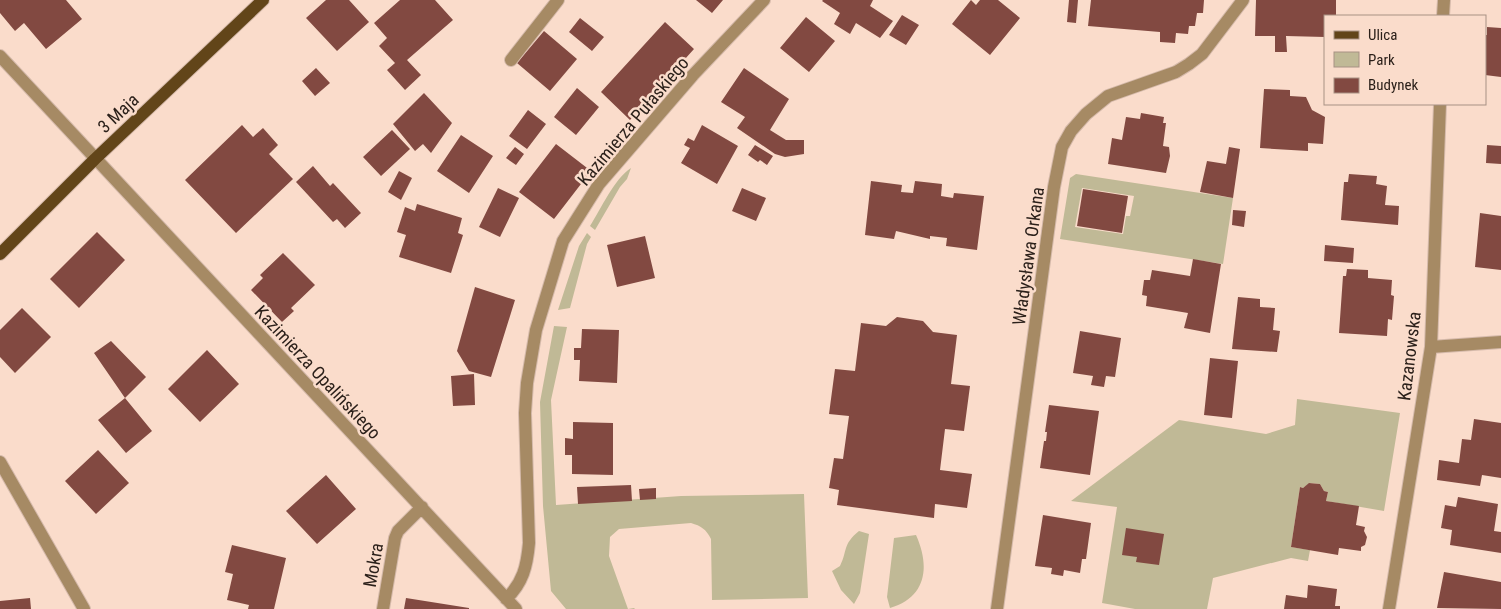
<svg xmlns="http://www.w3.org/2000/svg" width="1501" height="609" viewBox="0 0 1501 609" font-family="'Roboto Condensed',sans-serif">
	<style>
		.green { fill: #c0b996; fill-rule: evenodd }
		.building { fill: #824941 }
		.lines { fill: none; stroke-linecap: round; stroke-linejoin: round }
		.minor-casing { stroke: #d5baab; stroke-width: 14 }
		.major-casing { stroke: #d5baab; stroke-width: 14 }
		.minor { stroke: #a68a64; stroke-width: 12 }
		.major { stroke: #624519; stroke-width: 12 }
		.labels { text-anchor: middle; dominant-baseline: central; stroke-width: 5; stroke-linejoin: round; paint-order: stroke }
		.street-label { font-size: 18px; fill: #2b201a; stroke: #fadccb }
	</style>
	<rect width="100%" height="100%" fill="#fadccb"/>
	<path class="green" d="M631,168L627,179L620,187L595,230L590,226C601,209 614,179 631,168Z
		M1076,174L1233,198L1223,264L1060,239L1070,178ZM1082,188L1134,196L1130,216H1126L1123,234L1075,227Z
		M587,233L591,237L587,244L570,308L558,310L579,246Z
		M554,326L567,327L551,400L556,505L681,496L804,494L808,598L712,600L711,539C706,529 701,526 691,523L619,529L610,537L609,556L628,609L634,608L635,609H566L551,591L543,506L540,402Z
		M1297,399L1400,413L1384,511L1326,501L1328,492L1324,491L1320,484L1310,483L1303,488L1300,487L1291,547L1310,550L1308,561L1291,558L1213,578L1207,609H1135L1102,603L1117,507L1071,501L1179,420L1266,434L1295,425Z
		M859,531L869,534L860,593L854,604L841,590L832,571L840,566C848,550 842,545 859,531Z
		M916,535C930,566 927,597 890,608L887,597L894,538Z"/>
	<path class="building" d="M0,0H66L82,19L46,49L24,23L15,31L0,13Z
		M326,0H349L369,22L337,51L306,18Z
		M400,0H435L453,20L407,60L421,75L405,90L387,70L395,63L379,46L387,38L374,23Z
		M696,0H723L712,13Z
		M823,0H873L870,6L893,21L880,38L856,23L850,34L834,24L840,13L822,1Z
		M971,0L976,5L980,0H998L1020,18L990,55L952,24Z
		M1069,0H1078L1076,23L1067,22Z
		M1091,0H1204L1203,13H1197L1195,26H1189L1188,34L1176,33L1175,43L1160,42V32L1088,26Z
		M1256,0H1336V16H1325V37L1286,36L1287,52H1275V36H1255Z
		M902,15L919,25L906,45L889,35Z
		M806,17L835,41L809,72L780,48Z
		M580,18L604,37L592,51L569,32Z
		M665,22L694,49L630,120L601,92Z
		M1487,27L1501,28V77L1485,75V35H1487Z
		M544,31L577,59L550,91L517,63Z
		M316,68L330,83L315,96L302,81Z
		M744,68L789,99L770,130L786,140H804V154L785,157L775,154L737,128L745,117L721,102Z
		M577,88L599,107L576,135L554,117Z
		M1264,89L1290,90V96L1306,97L1312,110L1325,117L1323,144L1308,143V151L1260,148Z
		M424,93L452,123L431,153L423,144L415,151L393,124Z
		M528,110L546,124L527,149L509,136Z
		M1141,113L1164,117L1163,123H1166L1163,146L1169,147L1170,156L1166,173L1108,164L1112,138L1122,140L1126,117L1140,119Z
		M242,125L253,137L263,128L278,145L269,154L293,179L236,233L185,180Z
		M702,125L738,146L717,184L681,163L690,148L684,145L688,138L694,141Z
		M392,130L410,149L381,176L363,157Z
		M461,135L493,156L469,193L437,171Z
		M556,144L591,171L554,219L519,192Z
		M755,145L773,156L767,165L760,160L758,162L748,155Z
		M1487,145L1501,146V164L1486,163Z
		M515,147L524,154L516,165L506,158Z
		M1229,147L1240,149L1233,198L1200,192L1207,161L1226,164Z
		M313,166L330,186L333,183L361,213L345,228L337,219L333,222L296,182Z
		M399,171L412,178L401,200L388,192Z
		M1349,174L1377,176L1376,184L1387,186L1385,205L1399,206L1398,225L1341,220L1344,182H1348Z
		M871,181L902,185L901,192L913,193L915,181L942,184L941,196L953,198L954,193L984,196L977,250L946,246L947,238L930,236V239L896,231L894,239L865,235Z
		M498,188L519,198L500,237L479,227Z
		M742,188L766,198L756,221L732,211Z
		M1083,189L1128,196L1122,233L1077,226Z
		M417,204L462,218L458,233L463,235L451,273L399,257L406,235L397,232L405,207L415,211Z
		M1233,210L1246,211L1244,227L1232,225Z
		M1480,213L1501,216V270L1475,267Z
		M97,232L125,260L79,308L50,279Z
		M645,236L655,278L617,287L607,245Z
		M1325,245L1354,248L1353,263L1324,261Z
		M283,253L315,285L291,308L294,311L282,322L251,290L263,278L260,275Z
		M1193,259L1221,264L1210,333L1184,328L1188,313L1146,306L1147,296L1142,295L1144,280H1150L1152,270L1190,276Z
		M1347,269L1368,270V278L1392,280L1391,295L1394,296L1392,320L1388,319L1387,336L1339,333L1343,276H1346Z
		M475,287L515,300L491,377L469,371L457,351Z
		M1238,297L1260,299V307L1275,308L1273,330L1280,331L1277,352L1232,349Z
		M22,308L51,337L15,373L0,357V330Z
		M897,317L923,321L933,332L957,335L951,384L970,386L964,431L945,429L940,470L972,474L967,508L935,504L934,518L837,505L839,490L829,488L834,458L843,459L849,416L829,414L835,369L855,371L861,323L886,326Z
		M582,329L619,330L617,383L579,381L580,360H574V348H581Z
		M1080,331L1121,338L1115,377L1106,376L1104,387L1091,385L1093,376L1073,373Z
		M111,341L146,377L125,398L94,353Z
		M207,350L239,384L200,422L168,389Z
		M1210,358L1238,361L1232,418L1204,415Z
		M474,374L475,405L453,406L451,376Z
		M125,398L152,431L126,453L98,420Z
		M1049,405L1099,411L1090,475L1040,468L1044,441H1046L1047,432H1045Z
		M1474,419L1501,423V478L1482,475L1480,486L1437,480L1439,460L1459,463L1462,439L1471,440Z
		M573,422L613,423V475L572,474V455H565V438L573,439Z
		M98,450L129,483L96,514L65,481Z
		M326,475L356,509L317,544L286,511Z
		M1309,483L1320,484L1324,491L1328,492L1326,501L1359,506L1356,525L1365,527L1364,531L1367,537L1365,545L1361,547V551L1339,548L1338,555L1291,547L1300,487L1303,488Z
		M631,485L632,501L578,504L577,487Z
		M656,488V499L640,500L639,489Z
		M1458,497L1498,504L1494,531L1501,532V553L1450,545L1452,530L1441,528L1445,505L1456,507Z
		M1043,515L1091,523L1086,559H1082L1080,573L1064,570L1063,576L1051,574L1052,568L1035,566Z
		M1126,528L1164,534L1159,565L1136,562L1137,557L1122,555Z
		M232,545L286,558L274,609H248L249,605L227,600L233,574L225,572Z
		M1444,572L1501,582V609L1437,608Z
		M1308,585L1337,589L1335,606H1340V609H1284L1286,595L1307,598Z
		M30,598L31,609H0V601Z
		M406,598L469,608V609H404Z"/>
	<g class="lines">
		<g class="minor-casing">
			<path id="minor" d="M1443,16L1444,0
				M0,56L516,609
				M511,60L558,0
				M1431,347L1501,342
				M0,462L84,609
				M506,599C523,583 527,566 529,543L525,413L527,383L536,330L563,241L599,184L693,75L764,0
				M383,609L395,538L398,531L422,507
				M997,609L1054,187L1062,147L1071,131L1086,114L1108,96L1176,72L1189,64L1202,54L1243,0
				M1389,609L1431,347L1440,104"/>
		</g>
		<g class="major-casing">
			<path id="major" d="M0,254L95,159L263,0"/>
		</g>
		<use href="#minor" class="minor"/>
		<use href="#major" class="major"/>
	</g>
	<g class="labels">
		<g class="street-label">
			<text transform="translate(118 113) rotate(-43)">3 Maja</text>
			<text transform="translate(633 121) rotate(-50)">Kazimierza Pułaskiego</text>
			<text transform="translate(1028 256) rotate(-82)">Władysława Orkana</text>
			<text transform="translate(1409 356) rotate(-83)">Kazanowska</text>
			<text transform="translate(318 372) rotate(47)">Kazimierza Opalińskiego</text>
			<text transform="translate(373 565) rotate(-80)">Mokra</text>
		</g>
	</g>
	<rect x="1324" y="15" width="162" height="90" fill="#fadccb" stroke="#a79184"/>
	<rect x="1334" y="31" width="25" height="8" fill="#624519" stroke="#a79184"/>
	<text x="1368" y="40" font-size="15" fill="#2b201a">Ulica</text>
	<rect x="1334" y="52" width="25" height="15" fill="#c0b996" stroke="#a79184"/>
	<text x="1368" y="65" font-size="15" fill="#2b201a">Park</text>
	<rect x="1334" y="78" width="25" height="15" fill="#824941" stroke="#a79184"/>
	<text x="1368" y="90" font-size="15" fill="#2b201a">Budynek</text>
</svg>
